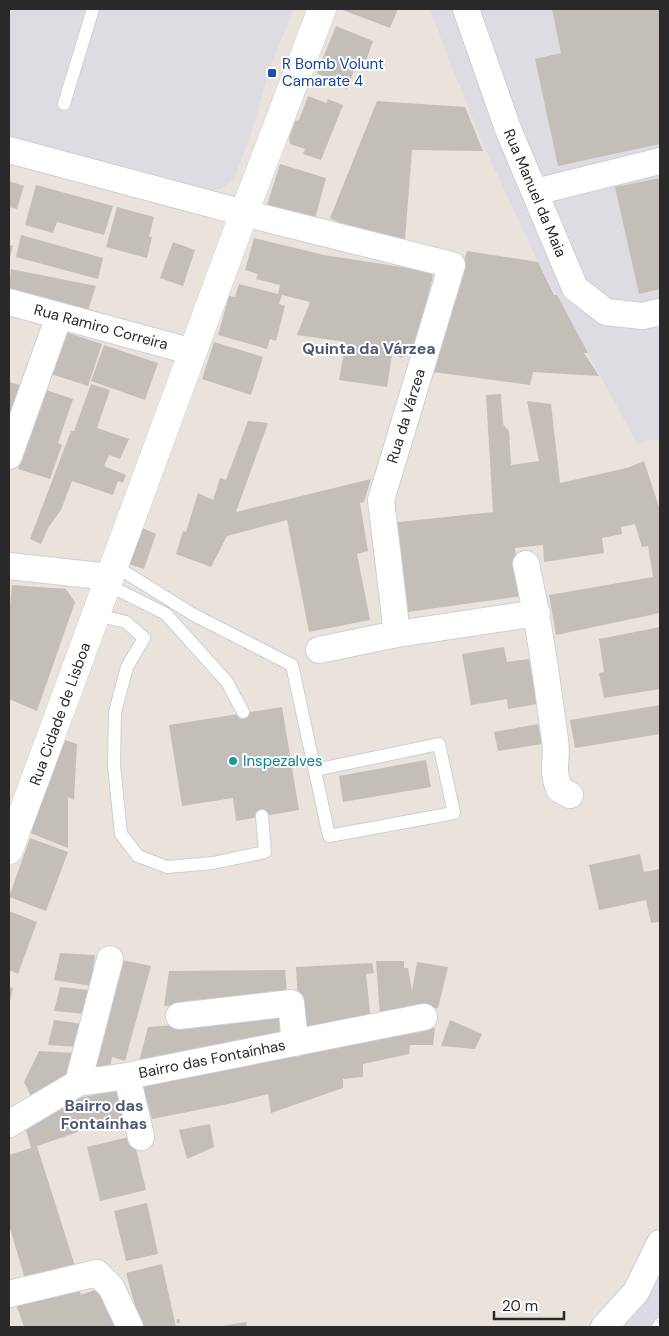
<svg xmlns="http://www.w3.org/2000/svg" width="669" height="1336" viewBox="0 0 669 1336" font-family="'DM Sans',sans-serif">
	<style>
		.industrial { fill: #dedce3 }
		.airport { fill: #d8dbe3 }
		.building { fill: #c3beb8 }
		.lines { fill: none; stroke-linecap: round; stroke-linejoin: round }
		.lane-casing { stroke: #cbcfda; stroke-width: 14 }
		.street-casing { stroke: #cbcfda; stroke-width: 28 }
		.secondary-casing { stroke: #cbcfda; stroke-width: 29 }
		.path { stroke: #c3c3c3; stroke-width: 3; stroke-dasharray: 4 2.5; stroke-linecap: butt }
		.lane { stroke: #fff; stroke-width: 12 }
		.street { stroke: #fff; stroke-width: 26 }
		.secondary { stroke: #fff; stroke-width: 28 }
		.transit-dot { fill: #1a4fb4; stroke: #fff; stroke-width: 2 }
		.culture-dot { fill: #0f9aa8; stroke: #fff; stroke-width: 2 }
		.labels { text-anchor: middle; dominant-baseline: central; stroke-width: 4; stroke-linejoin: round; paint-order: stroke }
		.transit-label { font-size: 15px; fill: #164399; stroke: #fff; text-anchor: start }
		.street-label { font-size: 15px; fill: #292929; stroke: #fff }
		.culture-label { font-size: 15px; fill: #0d838f; stroke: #fff; text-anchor: start }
		.neighbourhood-label { font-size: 16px; font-weight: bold; fill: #4d5976; stroke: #fff }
	</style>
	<rect width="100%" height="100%" fill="#eae3dc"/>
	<path class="industrial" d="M9,9H294L271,65L251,134L235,177L223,188L206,192L9,136Z
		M430,9H660V441L648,439L638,445L538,262L487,153L450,63Z"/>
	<path class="airport" d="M660,1274V1327H624L641,1307Z"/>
	<path class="building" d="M340,9H398L390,28Z
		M552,9H660V144L558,166L535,59L561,53Z
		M336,26L373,41L366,61L358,60L347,89L317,73Z
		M308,96L326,103L328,99L343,105L321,160L303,154L305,149L290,144L289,138L295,121L299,120Z
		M377,101L465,107L483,151L412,150L405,240L336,231L340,223L330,218Z
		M280,164L326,178L315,219L267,205Z
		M660,178V289L639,294L615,187Z
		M9,181L24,186L17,209L9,207Z
		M36,185L113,206L104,235L57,222L53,233L25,225Z
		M117,207L154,217L149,237H152L147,258L106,247Z
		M21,235L103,258L98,279L16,257Z
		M254,238L324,255L434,272L414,350L405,348L402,358L392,354L387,387L339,380L346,342L297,335L310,302L282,295L279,304L285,306L276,341L270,339L267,349L218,335L229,296L235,297L239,284L278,294L280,285L256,279L258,274L245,270Z
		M173,242L195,250L183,286L160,278Z
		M9,245L13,246L9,260Z
		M467,251L538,262L554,295H557L588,353H584L599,376L533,372L530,385L433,372L431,368Z
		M11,269L96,286L88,310L9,295Z
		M59,330L102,344L88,386L45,372Z
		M214,342L263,357L251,395L202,379Z
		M104,345L158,363L145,400L91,381Z
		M9,382L24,386L17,412L9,410Z
		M91,384L110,390L97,428L129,439L120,459L109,455L104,466L126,475L123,483L118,481L113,495L72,481L61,510L48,528L41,544L30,539L71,431H74Z
		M40,388L73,399L58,443L62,445L50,479L18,469L30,434Z
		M501,394L503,424L509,431L511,465L539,461L527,401L551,404L560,483L627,468L644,461L660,510V613L556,635L549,595L653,577L648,546L642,547L635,524L621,527L622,534L602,538L604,553L544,562L543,545L515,548L522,596L408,612L404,604L390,523L493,512L486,395Z
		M248,421L268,423L236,512L371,479L364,502L360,503L368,551L357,554L370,620L309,632L287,520L227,536L211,567L176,554L183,531L186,532L198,493L213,500L220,478L226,480Z
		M138,526L156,534L144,569L126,563Z
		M12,585L66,589L75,602L37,711L9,699V618Z
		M660,627V689L604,698L599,673L604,672L599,639Z
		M504,647L507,662L529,659L537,704L508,709L507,699L471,705L462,654Z
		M660,705V734L575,748L570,720Z
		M282,707L299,810L236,821L233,798L182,806L169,725Z
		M538,724L542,744L498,751L494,732Z
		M65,740L77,744L74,800L68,797V848L30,833Z
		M426,760L431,787L343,802L339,776Z
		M30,838L68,852L46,911L9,897Z
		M640,854L644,872L660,869V922L651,923L646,900L599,910L589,865Z
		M9,911L37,922L18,974L9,970Z
		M60,953L95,955L91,986L54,980Z
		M122,960L151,966L125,1061L112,1057L109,1072L91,1075Z
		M376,961H404V968H408L412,991L417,962L448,967L438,1008L408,1010L380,1017Z
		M372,963L374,973L366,974L371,1021L300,1035L296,967Z
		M285,970L287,993L164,1006L169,971Z
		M9,987L13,988L10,1001H9Z
		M60,987L89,990L85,1014L54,1011Z
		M281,1013L286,1034L137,1069L148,1027L217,1022Z
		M54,1020L83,1024L79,1047L48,1045Z
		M450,1020L482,1034L475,1049L441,1046Z
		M435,1028L433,1045H410L409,1054L363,1064V1077L343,1079V1088L271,1113L268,1094L233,1103L152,1119L143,1087L294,1053L417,1029Z
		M39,1051L76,1053L70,1079L31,1096L24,1082Z
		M124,1089L130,1119L78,1128V1132L37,1146L75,1266L26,1282L9,1225V1155L31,1148L24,1122L73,1099Z
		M210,1124L214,1147L187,1159L179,1130Z
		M133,1136L146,1190L100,1201L87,1147Z
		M147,1203L158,1254L126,1261L114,1211Z
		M162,1264L176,1327H141L126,1273Z
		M77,1284L81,1295L106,1286L120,1327H24L16,1304Z
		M246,1322L247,1327H222V1326Z"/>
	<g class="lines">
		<g class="lane-casing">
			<path id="lane" d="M64,104L93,9
				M115,566L194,615L292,665L329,836L454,813L439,744L315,770
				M108,585L166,614L227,682L243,712
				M96,615L126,622L144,638L127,667L115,712L114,765L121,834L138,856L167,867L213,863L265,852L262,816
				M658,1327L660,1324"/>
		</g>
		<g class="street-casing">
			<path id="street" d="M466,9L508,129L575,288L606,312L643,316L660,312
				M9,150L244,213L452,265L381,500L397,634
				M535,192L660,161
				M9,302L193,352
				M9,456L59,316
				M526,564C539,622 547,681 555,740C558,759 551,769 559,789L570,795
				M9,566L110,577
				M319,650L397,634L537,613
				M179,1016L291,1003L295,1043
				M127,1076L141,1137
				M78,1083L110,959
				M9,1124L78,1083L127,1076L424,1017
				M9,1294L97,1273L111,1287L130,1327
				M604,1327L636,1292L660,1243"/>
		</g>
		<g class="secondary-casing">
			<path id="secondary" d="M9,850L244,213L322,9"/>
		</g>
		<path class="path" d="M178,1319L179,1327"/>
		<use href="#lane" class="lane"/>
		<use href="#street" class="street"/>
		<use href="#secondary" class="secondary"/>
	</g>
	<rect class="transit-dot" x="267" y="68" width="10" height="10" rx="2.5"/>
	<circle class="culture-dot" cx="233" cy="761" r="5"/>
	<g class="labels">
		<g class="transit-label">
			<text x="282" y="64">R Bomb Volunt<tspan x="282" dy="17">Camarate 4</tspan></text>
		</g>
		<g class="street-label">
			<text transform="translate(535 193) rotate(67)">Rua Manuel da Maia</text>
			<text transform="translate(101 327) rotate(15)">Rua Ramiro Correira</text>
			<text transform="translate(406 416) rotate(-73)">Rua da Várzea</text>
			<text transform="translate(60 714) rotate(-70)">Rua Cidade de Lisboa</text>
			<text transform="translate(212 1059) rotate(-11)">Bairro das Fontaínhas</text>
		</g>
		<g class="culture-label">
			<text x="243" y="761">Inspezalves</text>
		</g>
		<g class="neighbourhood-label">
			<text x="369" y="348">Quinta da Várzea</text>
			<text x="104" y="1105">Bairro das<tspan x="104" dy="18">Fontaínhas</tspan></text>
		</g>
	</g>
	<rect width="669" height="1336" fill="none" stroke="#292929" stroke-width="20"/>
	<path d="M494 1311v8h70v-8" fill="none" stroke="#292929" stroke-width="2.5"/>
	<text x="502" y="1311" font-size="15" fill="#292929" stroke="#ffffff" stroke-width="4" paint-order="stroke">20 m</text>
</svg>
